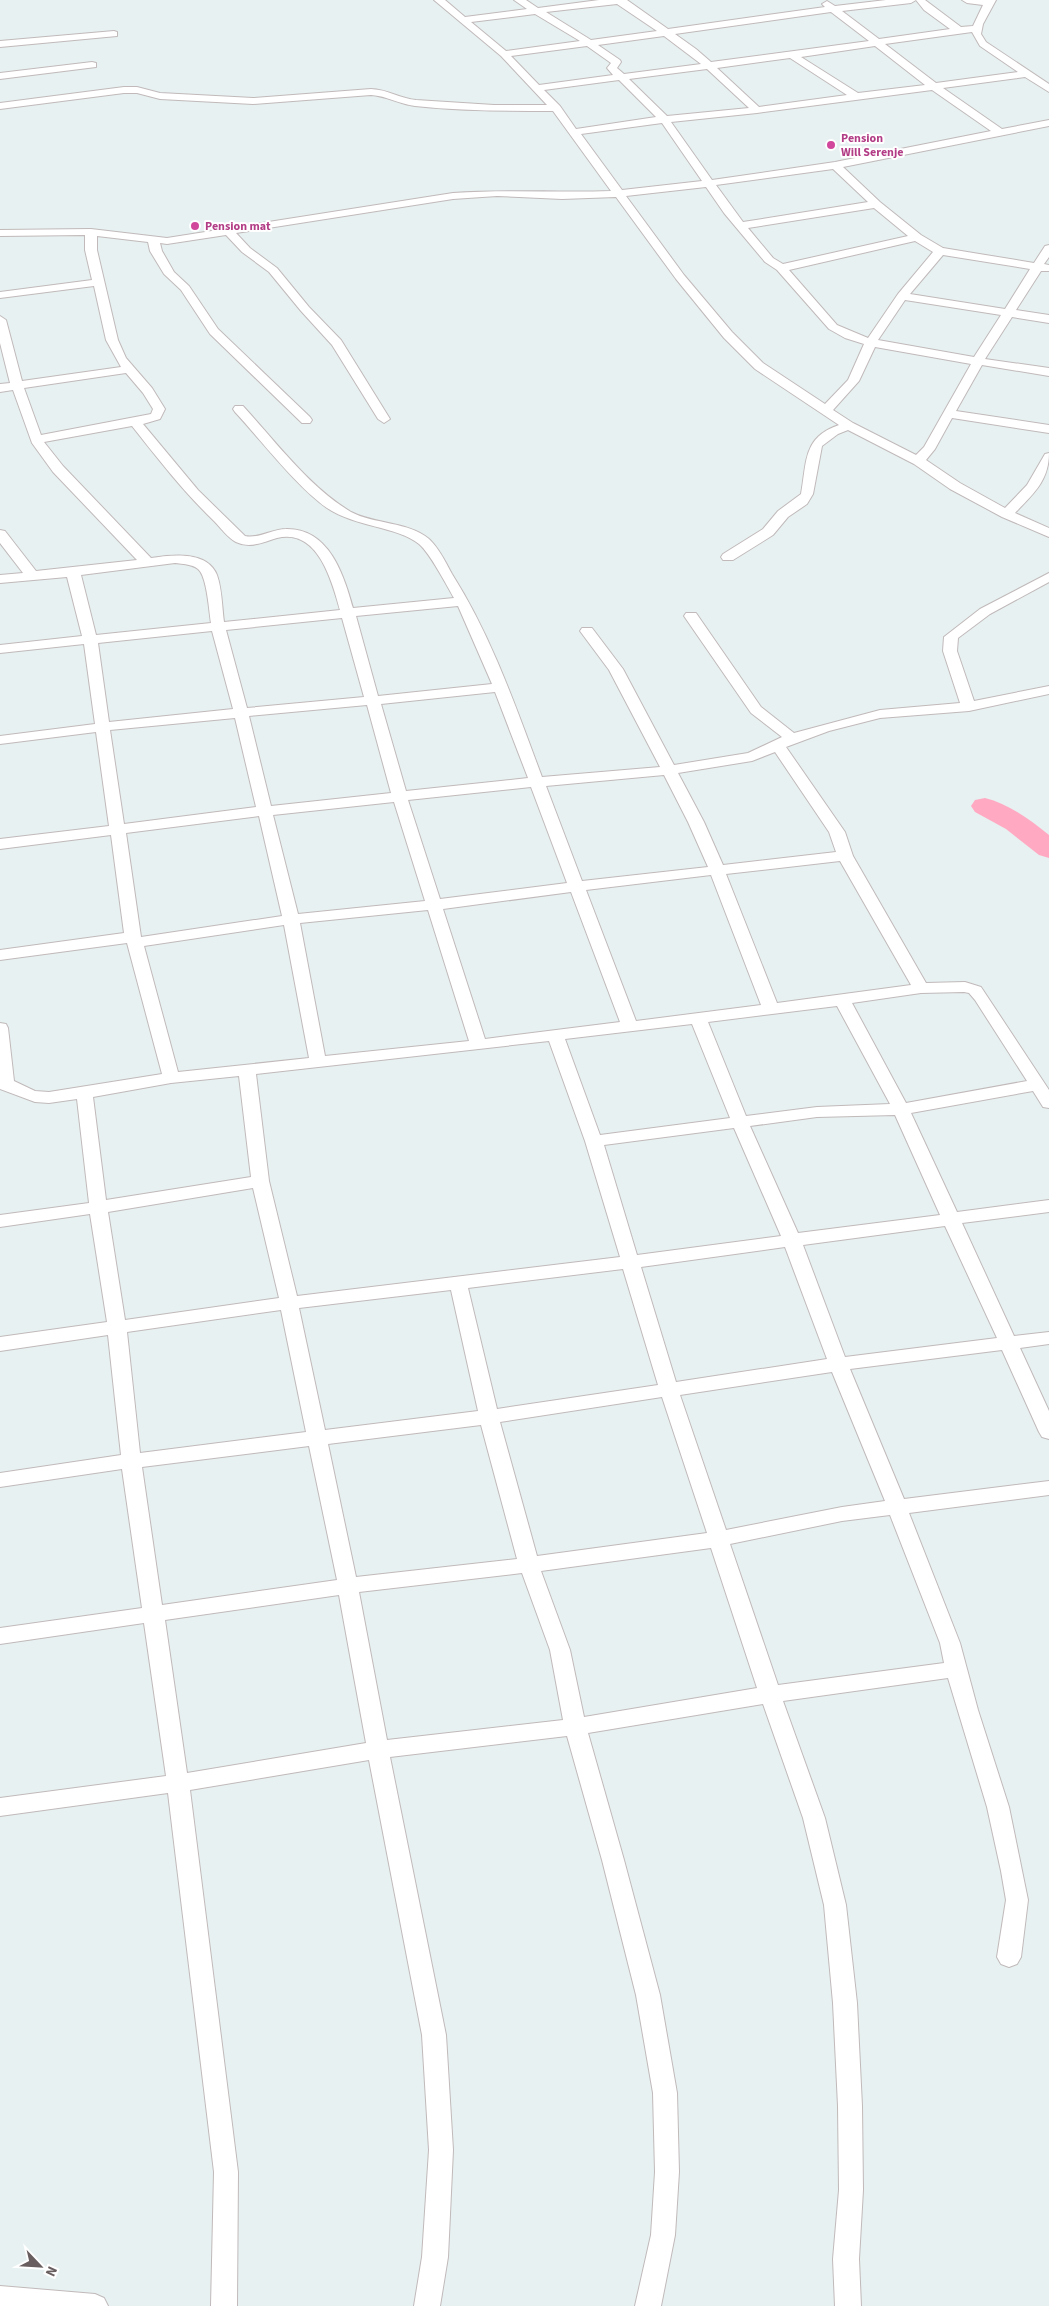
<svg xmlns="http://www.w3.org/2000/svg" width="1049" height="2306" viewBox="0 0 1049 2306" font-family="'Source Sans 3',sans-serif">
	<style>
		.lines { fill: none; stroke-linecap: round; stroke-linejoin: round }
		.river { fill: #ffaac2; fill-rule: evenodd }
		.minor-casing { stroke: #c1b9ba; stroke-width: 2 }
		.minor { fill: #fff; fill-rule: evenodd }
		.hotel-dot { fill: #d1479c; stroke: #fff; stroke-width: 2 }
		.labels { text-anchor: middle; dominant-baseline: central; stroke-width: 4; stroke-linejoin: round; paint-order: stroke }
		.far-hotel-label { font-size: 12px; font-weight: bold; fill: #b23c85; stroke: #fff; text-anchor: start }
	</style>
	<rect width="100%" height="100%" fill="#e7f1f1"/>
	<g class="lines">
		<path class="river" d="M985,798C1009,804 1030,820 1049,835V858L1039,855L1006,829L975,812L971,806L975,800Z"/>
		<g class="minor-casing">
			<path id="minor" d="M434,0H445L465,17L527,9L514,0H526L538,8L599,0H627L668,29L825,7L822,4L827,1L835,6L886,0H925L961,27L973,26L983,5L967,3L962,0H996L983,24L981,34L986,42L1049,84V92L1025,77L943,88L1002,129L1049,120V126L843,167L880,202L921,235L943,248L1034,263L1045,246L1049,245V257L1044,264L1049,265V271H1041L1016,310L1049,315V323L1012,317L985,359L1049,368V376L982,365L956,411L1049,425V433L952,418L935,449L926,460L960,483L1005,508L1027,485L1045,454L1049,453C1049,481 1033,494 1015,513L1049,528V537L1002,517L950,489L914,464L848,430L838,434L822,446L813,494L807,504L788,517L773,535L733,560H723L721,557L723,554L763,529L778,511L801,494C807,461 803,437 839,425L755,369L724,338L676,279L616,197L562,199L497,196L453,199L236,233L250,248L277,268L309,307L341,340L390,419L384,423L378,419L332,345L301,311L269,272L242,252L226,235L167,244L160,243L162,251L174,272L189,286L218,329L310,417L312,420L310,423H302L210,334L181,290L164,274L150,251L148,242L97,236V250L118,340L126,358L152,388L165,409L160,419L143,424L198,490L245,536C259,539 272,529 286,529C329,528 344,575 353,608L454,598C446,584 430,553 419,544C396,526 355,527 327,508C295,485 262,441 235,412L233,409L235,406H243C276,442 309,487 351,512C373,524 410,522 429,539C439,548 446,563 452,574C492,637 516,708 542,777L660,767L609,670L580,631L582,628H592L623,669L674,765L748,753L782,737L751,713L684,616L686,613H696L761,707L794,733L880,710L960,703L943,651L944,637L980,609L1049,573V582L990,614L958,638L957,651L974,701L1049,686V694L969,711L880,718L829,731L786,747L845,832L853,856L926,983L965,982L981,987L1049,1090V1108L1043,1107L1033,1091L911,1113L957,1212L1049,1200V1212L962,1223L1014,1336L1049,1332V1344L1020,1348L1049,1411V1439L1042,1437L1039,1432L1002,1350L850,1369L904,1499L1049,1481V1495L909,1513L960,1643L978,1710L1009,1807L1028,1900L1021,1957L1017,1964L1009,1967L1001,1964L997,1957L1006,1900L1001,1871L987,1807L948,1678L783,1701L825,1818L846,1905L857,2003L862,2106L863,2190L859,2259L861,2306H835L833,2259L839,2190L838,2106L833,2003L824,1905L803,1818L763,1704L588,1733L624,1860L660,1995L677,2093L679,2172L675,2235L661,2306H635L651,2235L655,2172L653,2093L636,1995L602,1860L567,1736L390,1757L446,2035L453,2150L448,2257L440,2306H414L422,2257L429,2150L422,2035L369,1760L190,1790L238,2172L237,2306H211L214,2172L168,1793L0,1816V1798L166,1776L144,1623L0,1644V1628L142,1608L122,1469L0,1487V1473L121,1455L108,1335L0,1351V1337L107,1322L90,1214L0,1227V1215L89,1203L77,1099L49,1103L35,1102L0,1089V1023L6,1024L8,1028L14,1081L35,1091L49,1092L162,1074L127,943L0,960V950L124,933L111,835L0,849V839L109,826L96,732L0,744V736L95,724L84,644L0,653V645L82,636L67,577L0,583V575L23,573L0,543V530L5,531L36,571L137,560L53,472L32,443L13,390L0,392V384L10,383L0,343V316L6,320L22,381L121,367L106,340L94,286L0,298V292L92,280L85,250V235L0,236V230L91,229L167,238L453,193C506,189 558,193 611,191L553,111C507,111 461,111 415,106C399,104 387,96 371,95L253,104L160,99L137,93H124L0,109V103L124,87H137L160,93L253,98L371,89C390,90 398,98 416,100L494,105H547L501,56ZM916,0L924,10L950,29L879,39L842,11L911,3ZM617,4L657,31L591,40L546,12ZM831,12L869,41L711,62L696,49L675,34ZM535,14L580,41L506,51L471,22ZM972,32L980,46L1018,72L936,83L885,44ZM664,36L701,64L624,74L617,68L621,62L620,60L598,45ZM587,46L611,63L607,68L613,75L539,85L511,56ZM875,46L925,85L858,93L801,57ZM790,58L847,95L759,107L717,68ZM707,69L749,108L667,116L629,79ZM619,80L656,117L576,129L560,106L544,90ZM932,90L991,131L835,162L712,180L671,122L757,113ZM662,123L702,181L622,190L581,134ZM833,169L868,202L743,222L716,185ZM706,187L724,213L765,262L777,270L829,329L845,338L864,344L848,380L825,404L763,363L732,332L684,275L626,196ZM874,208L908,236L783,264L773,258L748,228ZM915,241L933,252L898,294L868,338L837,325L789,270ZM943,255L1030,269L1005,309L910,294ZM905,300L1001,315L974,357L878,340ZM875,347L971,364L924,447L916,455L853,423L833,410L859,381ZM126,373L143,393L153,409L151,414L41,435L24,388ZM132,426C158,459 184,492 214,521C221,528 228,538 236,542C250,549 264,542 277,538C318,528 332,581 340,610L224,622C222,607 222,589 217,575C207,550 171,555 151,558L63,466L44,442ZM175,563C182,564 192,564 198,569C207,576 209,611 211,623L96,635L81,575ZM458,606L492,684L378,696L356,616ZM342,618L364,697L247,708L226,630ZM212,631L233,709L109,722L98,643ZM495,692L528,778L406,791L381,704ZM367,705L391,793L271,806L249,716ZM235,718L256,807L124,824L110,730ZM775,752L829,832L836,852L723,865L704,822L678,773L752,761ZM664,775L688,822L708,867L582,881L546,786ZM531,787L567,883L440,899L408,800ZM394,802L425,901L298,914L273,815ZM259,816L282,916L141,937L126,833ZM840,861L911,985L777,1003L726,874ZM711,875L761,1005L636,1021L586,890ZM571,892L620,1022L485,1039L443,909ZM428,910L469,1041L325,1056L300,923ZM284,925L309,1058L178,1072L144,946ZM964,992L969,993L975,1000L1027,1081L906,1103L852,1003L921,993ZM837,1006L890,1104L817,1107L746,1116L708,1022ZM692,1024L730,1118L600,1135L565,1039ZM549,1041L585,1141L620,1257L297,1296L269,1181L256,1074ZM239,1076L251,1177L106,1200L93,1097L171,1083ZM895,1115L940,1215L798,1233L750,1126L817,1117ZM734,1128L781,1236L637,1255L604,1145ZM253,1188L279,1298L125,1320L108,1212ZM945,1226L997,1338L845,1357L803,1245ZM785,1247L827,1359L676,1382L641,1267ZM623,1269L658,1385L497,1409L468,1288ZM451,1290L478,1411L325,1430L299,1308ZM281,1310L306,1432L140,1453L127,1332ZM832,1372L885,1501L842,1507L726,1530L680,1395ZM662,1397L707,1533L537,1556L500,1422ZM481,1425L517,1559L356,1577L328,1444ZM309,1446L337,1580L162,1605L142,1467ZM890,1515L940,1643L944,1663L778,1685L730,1544L842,1521ZM711,1548L757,1688L584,1717L570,1650L541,1571ZM522,1573L550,1650L563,1720L387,1740L359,1592ZM339,1595L366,1743L187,1773L165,1620Z
				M114,31L117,32V36L0,47V41Z
				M92,62L96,63V67L0,79V73Z
				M0,2286L95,2294L104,2298L108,2306H0Z"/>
		</g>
		<use href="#minor" class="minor"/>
	</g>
	<g class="hotel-dot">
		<circle cx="831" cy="145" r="5"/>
		<circle cx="195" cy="226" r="5"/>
	</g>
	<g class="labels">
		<g class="far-hotel-label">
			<text x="841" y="138">Pension<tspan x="841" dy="14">Will Serenje</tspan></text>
			<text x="205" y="226">Pension mat</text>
		</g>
	</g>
	<g transform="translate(40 2266) rotate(115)" stroke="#ffffff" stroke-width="4" paint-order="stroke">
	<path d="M0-4L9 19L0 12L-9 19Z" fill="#685e60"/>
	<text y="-8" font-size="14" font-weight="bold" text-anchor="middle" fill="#685e60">N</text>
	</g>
</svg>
